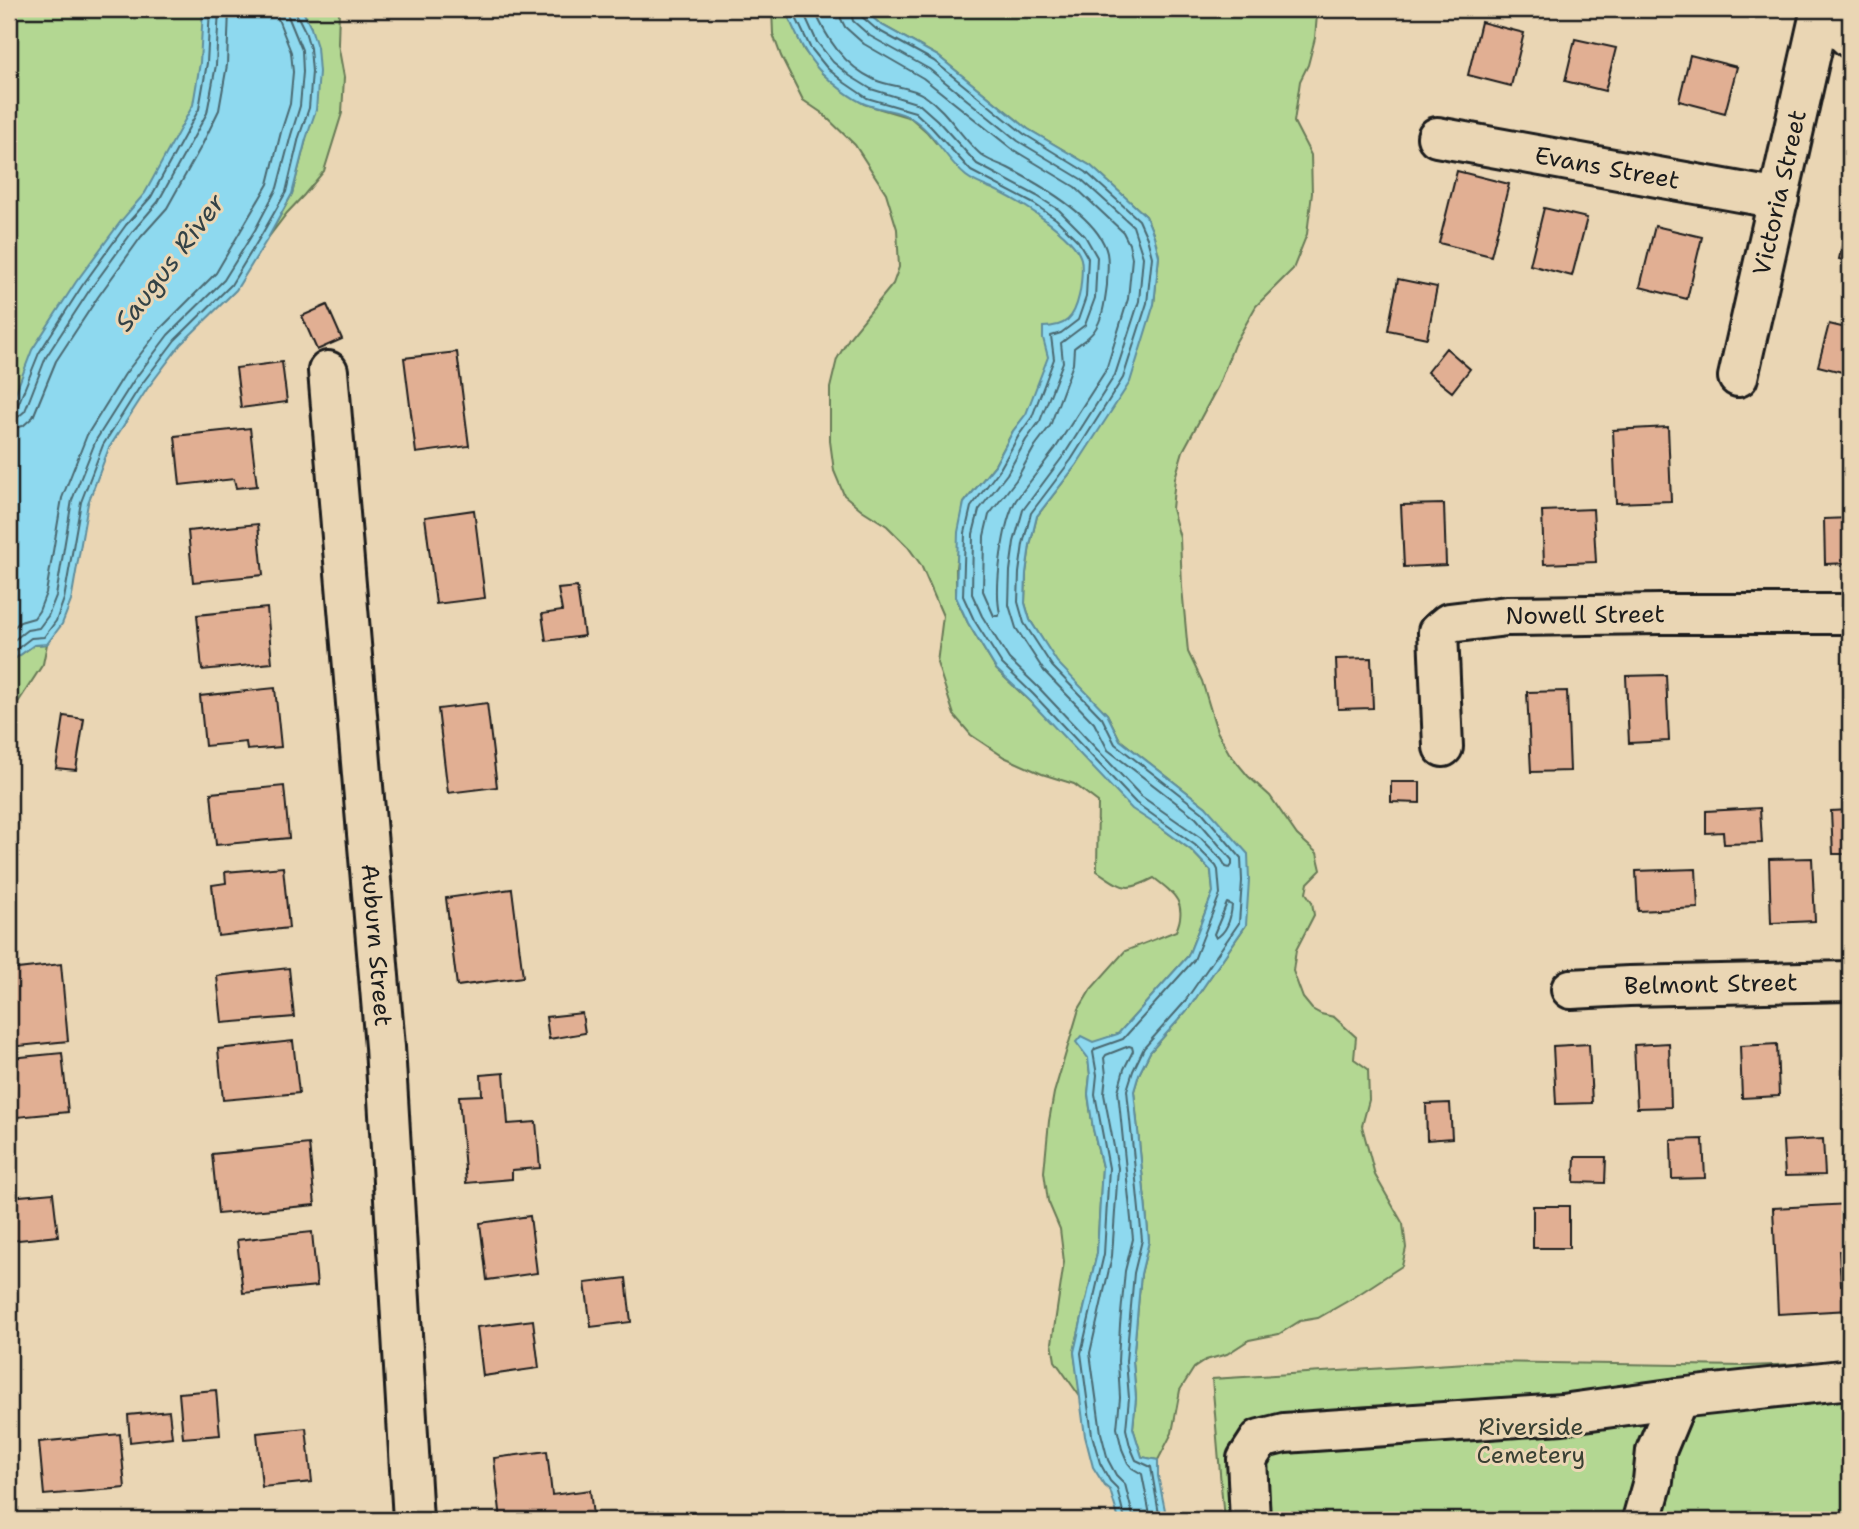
<svg xmlns="http://www.w3.org/2000/svg" width="1859" height="1529" viewBox="0 0 1859 1529" font-family="'Shantell Sans',sans-serif">
	<style>
		.green { fill: #b3d792; stroke: #687a57; stroke-width: 2 }
		.water { fill: #8ed9ef; stroke: #608d9b; stroke-width: 2 }
		.lines { fill: none; stroke-linecap: round; stroke-linejoin: round }
		.shore { stroke: #4a6870; stroke-width: 2 }
		.building { fill: #e1af93; stroke: #1c1c1c; stroke-width: 2 }
		.minor-casing { stroke: #1c1c1c; stroke-width: 44 }
		.minor { stroke: #ead6b4; stroke-width: 38 }
		.labels { text-anchor: middle; dominant-baseline: central; stroke-width: 6; stroke-linejoin: round; paint-order: stroke }
		.street-label { font-size: 24px; fill: #1c1c1c; stroke: #ead6b4 }
		.park-label { font-size: 24px; fill: #3a4134; stroke: #ead6b4 }
		.water-label { font-size: 26px; font-style: italic; fill: #334246; stroke: #ead6b4 }
	</style>
	<rect width="100%" height="100%" fill="#ead6b4"/>
	<filter id="ink" filterUnits="userSpaceOnUse"><feTurbulence type="fractalNoise" baseFrequency=".0143" numOctaves="2"/><feDisplacementMap in="SourceGraphic" scale="14" xChannelSelector="R" yChannelSelector="G"/><feConvolveMatrix kernelMatrix="1 2 1 2 8 2 1 2 1" color-interpolation-filters="sRGB"/></filter>
	<g filter="url(#ink)">
		<path class="green" d="M9,9H206L207,97L9,421Z
			M302,9H339L338,44L344,77L342,113L324,171L304,195L287,213L268,238L292,194L306,139L311,28Z
			M772,9H785L804,50L822,73L841,89L864,104L911,118L927,132L936,143L1010,171L1120,297L1013,431L995,465L964,503L956,567V598L968,623L996,669L1164,830L1191,850L1211,871L1213,892L1188,956L1118,1034L1093,1043L1088,1057L1090,1075L1088,1094L1093,1129L1102,1167L1097,1253L1074,1352L1081,1398L1055,1361L1052,1343L1064,1262L1060,1229L1048,1201L1044,1172L1049,1121L1054,1093L1079,1009L1091,989L1125,951L1176,931C1188,904 1175,894 1154,878C1125,893 1123,888 1097,871L1098,802L1074,784L1042,774L1004,757L971,735L954,715L937,663L943,616L921,565L908,547L887,526L862,510L844,495L834,471L830,441V388L837,359L849,338L893,284L899,267L897,229L886,193L855,145L822,113L803,100L781,56L773,34Z
			M863,9H1229L1245,15L1263,9H1310L1317,15L1315,38L1308,65L1300,81L1294,122L1311,155L1312,193L1307,234L1293,269L1256,306L1234,345L1218,386L1183,451L1175,478L1172,509L1180,538L1182,587L1188,652L1202,681L1217,731L1229,753L1248,776L1270,796L1297,835L1317,853L1321,870L1308,883L1306,893L1312,902L1314,915L1296,950L1293,971L1303,998L1312,1009L1321,1014L1334,1017L1356,1037L1354,1059L1368,1069L1369,1100L1362,1126L1375,1175L1403,1224L1406,1248L1402,1266L1353,1298L1318,1318L1300,1321L1279,1334L1249,1340L1227,1354L1206,1360L1194,1368L1180,1390L1172,1433L1158,1460L1142,1457L1133,1428L1136,1398L1133,1361L1141,1274L1149,1241L1134,1091L1139,1074L1150,1052L1189,1008L1246,925L1206,807L1120,740L1107,714L1057,663L1030,620L1025,603L1026,573L1030,545L1037,516L1077,464L1154,304L1159,256L1154,236L1146,216L1091,166L1028,129L938,56L880,24Z
			M47,644L43,664L17,704L9,722V663L34,645Z
			M1483,1362L1746,1366L1850,1362V1520H1224L1212,1379Z"/>
		<path class="water" d="M203,9H302L311,28L317,47L319,72L316,110L306,139L292,194L268,238L236,290L181,344L147,389L109,448L88,503L71,601L62,624L47,644L34,645L9,663V410L32,350L76,282L121,221L145,193L193,105L200,63Z
			M785,9H863L880,24L938,56L1028,129L1091,166L1146,216L1154,236L1159,256L1154,304L1130,382L1077,464L1037,516L1030,545L1026,573L1025,603L1030,620L1057,662L1107,714L1120,740L1206,807L1248,854L1249,880L1246,925L1189,1008L1150,1052L1139,1074L1134,1091L1149,1241L1141,1274L1133,1361L1136,1398L1133,1428L1142,1457L1158,1460V1476L1167,1520H1119L1110,1490L1105,1486L1093,1467L1085,1436L1074,1352L1097,1253L1102,1167L1093,1129L1088,1094L1090,1075L1088,1058L1076,1042L1081,1036L1093,1042L1118,1034L1188,956L1213,892L1211,871L1191,850L1164,830L1132,809L1028,699L996,669L968,623L956,597L958,532L964,503L995,465L1013,431L1026,414L1048,357L1043,338V327C1066,327 1074,318 1079,296C1081,288 1083,267 1081,259C1074,234 1017,200 995,190C985,186 975,183 966,176C946,160 934,132 911,118C898,110 880,110 865,104C852,99 832,83 822,73C804,55 795,32 785,9Z"/>
		<g class="lines">
			<path class="shore" d="M792,9L810,47L827,68L845,83L867,98L915,112L931,127L971,171L1034,204L1056,219L1078,241L1088,258L1086,297L1078,320L1061,333L1051,336L1054,359L1032,417L1019,435L1000,469L971,507L965,533L963,596L974,620L1002,664L1033,694L1136,803L1195,845L1216,866L1218,870L1220,894L1194,960L1123,1039L1095,1049L1093,1052L1097,1075L1095,1094L1109,1168L1104,1254L1081,1353L1092,1435L1100,1463L1110,1481L1117,1488L1125,1520
				M802,9L817,42L833,62L850,76L871,89L919,104L937,120L977,164L1037,196L1059,210L1085,236L1097,257L1095,298L1085,325L1061,343L1063,362L1040,421L1026,440L1007,474L979,510L973,534L972,594L982,616L1009,659L1039,688L1141,796L1201,838L1222,860L1226,867L1230,868L1232,865V860L1196,818L1108,750L1094,723L1044,671L1016,628L1009,605L1010,571L1014,542L1023,510L1064,455L1115,375L1139,301L1143,257L1133,226L1081,179L1018,141L929,69L870,36L853,21L850,9
				M814,9C827,39 843,65 875,80C891,87 910,86 925,96C949,112 962,140 984,157C992,162 1000,164 1008,168C1039,184 1099,217 1107,253C1109,263 1107,275 1107,285C1105,300 1103,319 1094,331C1089,338 1080,343 1074,348L1073,364L1050,426L1035,446L1016,480L989,515L984,536L983,591L994,616H998L1000,613C994,588 1003,522 1016,500L1055,449L1106,370L1128,299L1132,258L1129,244L1123,232L1075,187L1012,149L923,78L864,44L845,27L841,19L840,9
				M859,9L861,16L876,29L934,61L1024,134L1086,172L1139,220L1147,238L1152,257L1147,303L1123,378L1071,460L1031,513L1023,544L1019,573L1018,602L1024,623L1052,666L1102,718L1115,744L1202,812L1241,858L1242,881L1239,923L1183,1004L1144,1048L1133,1071L1127,1090L1142,1240L1134,1273L1126,1361L1129,1398L1126,1429L1130,1446L1136,1460L1151,1467L1160,1520
				M9,409H14L18,405L39,353L82,286L126,225L151,197L199,109L207,63L210,9
				M9,418L18,417L25,411L46,357L89,291L133,231L158,202L207,113L216,65L219,9
				M9,429L23,426L33,417L56,361L98,297L141,237L167,208L202,145L219,110L227,65L229,9
				M9,631L20,622L34,618L39,611L46,593L62,498L87,435L125,374L160,329L216,273L268,184L281,132L290,104L293,72L291,52L278,19L277,9
				M9,644L27,630L39,628L48,616L56,596L72,500L96,440L134,380L168,335L224,280L255,230L277,188L291,135L300,106L303,72L302,50L288,16L287,9
				M9,655L31,638L44,637L56,621L64,599L81,502L103,445L141,385L175,340L231,285L262,234L286,192L299,137L309,108L312,72L310,48L305,31L296,13V9
				M1227,903L1232,905C1231,918 1227,932 1216,938L1214,934Z
				M1134,1520L1125,1484L1116,1475L1108,1460L1101,1433L1090,1353L1112,1256L1118,1168L1104,1094L1106,1075L1104,1058L1106,1055L1129,1046L1132,1047L1133,1051L1124,1069L1118,1091L1133,1239L1125,1271L1120,1325L1118,1361L1120,1398L1117,1428L1122,1449L1128,1463L1132,1468L1142,1474L1151,1520"/>
		</g>
		<path class="building" d="M1481,22L1524,33L1511,86L1468,75Z
			M1575,39L1616,48L1605,91L1565,81Z
			M1690,55L1737,67L1725,113L1679,101Z
			M1457,171L1509,184L1491,256L1439,243Z
			M1544,208L1587,218L1572,276L1530,265Z
			M1850,210V262L1839,259Z
			M1655,226L1702,237L1687,299L1640,287Z
			M1398,279L1437,287L1427,338L1388,330Z
			M327,305L342,339L317,350L302,316Z
			M1829,324L1850,329V374L1818,366Z
			M1446,348L1470,369L1452,392L1427,372Z
			M457,352L469,446L416,453L404,358Z
			M282,362L287,402L241,408L236,368Z
			M1668,427L1671,501L1616,503L1613,430Z
			M250,428L257,486L236,488L234,479L180,485L175,436Z
			M1444,504L1446,565L1404,567L1401,505Z
			M1593,509L1596,562L1544,564L1542,511Z
			M474,510L485,598L436,604L425,517Z
			M1850,518V563L1825,564L1824,519Z
			M258,524L263,575L193,582L188,531Z
			M577,587L584,636L546,641L542,614L562,611L558,589Z
			M267,608L272,663L202,670L197,615Z
			M1371,658L1373,708L1338,709L1336,659Z
			M1666,675L1669,741L1629,743L1626,676Z
			M275,688L281,747L247,750L246,742L205,746L200,696Z
			M1567,691L1570,771L1531,772L1527,692Z
			M487,703L497,787L448,793L438,709Z
			M64,716L84,719L76,770L56,768Z
			M1391,782H1420V803L1391,802Z
			M284,786L289,838L216,845L211,793Z
			M1760,808L1762,843L1724,844L1723,832L1706,833V811Z
			M1850,810V854H1833L1831,811Z
			M1812,858L1815,921L1771,923L1769,859Z
			M283,867L289,928L218,936L212,885L226,883L225,872Z
			M1696,869L1698,908L1638,911L1636,871Z
			M512,889L523,977L457,986L446,898Z
			M61,964L68,1041L9,1047V970Z
			M289,968L294,1017L222,1023L217,976Z
			M582,1013L585,1033L549,1039L546,1017Z
			M293,1041L299,1093L223,1100L218,1049Z
			M1669,1043L1671,1107L1637,1108L1634,1045Z
			M1589,1044L1592,1103L1556,1104L1553,1046Z
			M1777,1044L1779,1096L1742,1098L1740,1046Z
			M1846,1044H1850L1849,1131Z
			M62,1053L68,1112L17,1117L11,1058Z
			M504,1073L508,1124L536,1122L540,1168L512,1170V1179L466,1183L459,1096L482,1095L481,1075Z
			M1450,1103L1452,1138L1427,1140L1426,1104Z
			M1703,1139L1705,1178L1672,1179L1671,1140Z
			M1823,1139L1825,1175L1785,1176L1783,1141Z
			M309,1144L315,1205L218,1214L212,1154Z
			M1575,1157H1606L1605,1183L1574,1182Z
			M53,1193L58,1236L9,1241V1197Z
			M1850,1204V1251H1839L1841,1285H1850V1310L1778,1314L1773,1208Z
			M1533,1206H1569V1248H1533Z
			M530,1216L537,1273L487,1280L480,1223Z
			M312,1232L317,1286L243,1293L237,1240Z
			M626,1278L631,1322L591,1327L585,1283Z
			M533,1320L539,1368L483,1376L477,1327Z
			M216,1390L220,1435L183,1438L179,1393Z
			M169,1411L172,1437L130,1442L128,1415Z
			M306,1428L312,1482L262,1487L257,1433Z
			M120,1434L125,1488L44,1495L39,1442Z
			M547,1451L552,1495L590,1490L593,1516L558,1520H501L494,1458Z"/>
		<g class="lines">
			<g class="minor-casing">
				<g id="minor">
					<path d="M1827,9L1821,11L1850,38"/>
					<path id="s1" d="M1437,137L1779,199"/>
					<path id="s2" d="M328,371L385,1047L413,1520"/>
					<path id="s3" d="M1738,377L1821,9"/>
					<path id="s4" d="M1443,747L1438,632L1449,623L1507,616L1660,614H1850"/>
					<path id="s5" d="M1571,989L1629,986L1850,981"/>
					<path d="M1250,1520L1247,1459L1260,1439L1284,1433L1562,1414L1678,1398L1850,1379"/>
					<path d="M1642,1520L1653,1481L1656,1451L1678,1398"/>
				</g>
			</g>
			<use href="#minor" class="minor"/>
		</g>
	</g>
	<g class="labels">
		<g class="street-label">
			<text stroke="none"><textPath href="#s1" startOffset="173">Evans Street</textPath></text>
			<text stroke="none"><textPath href="#s3" startOffset="189">Victoria Street</textPath></text>
			<text stroke="none"><textPath href="#s4" startOffset="266">Nowell Street</textPath></text>
			<text stroke="none"><textPath href="#s2" startOffset="576">Auburn Street</textPath></text>
			<text stroke="none"><textPath href="#s5" startOffset="140">Belmont Street</textPath></text>
		</g>
		<g class="park-label">
			<text x="1531" y="1427">Riverside<tspan x="1531" dy="28">Cemetery</tspan></text>
		</g>
		<g class="water-label">
			<text transform="translate(169 262) rotate(-53)">Saugus River</text>
		</g>
	</g>
	<rect width="1859" height="1529" fill="none" stroke="#ead6b4" stroke-width="35"/>
	<rect x="18" y="18" width="1824" height="1494" fill="none" stroke="#1c1c1c" stroke-width="2.5" filter="url(#ink)"/>
</svg>
